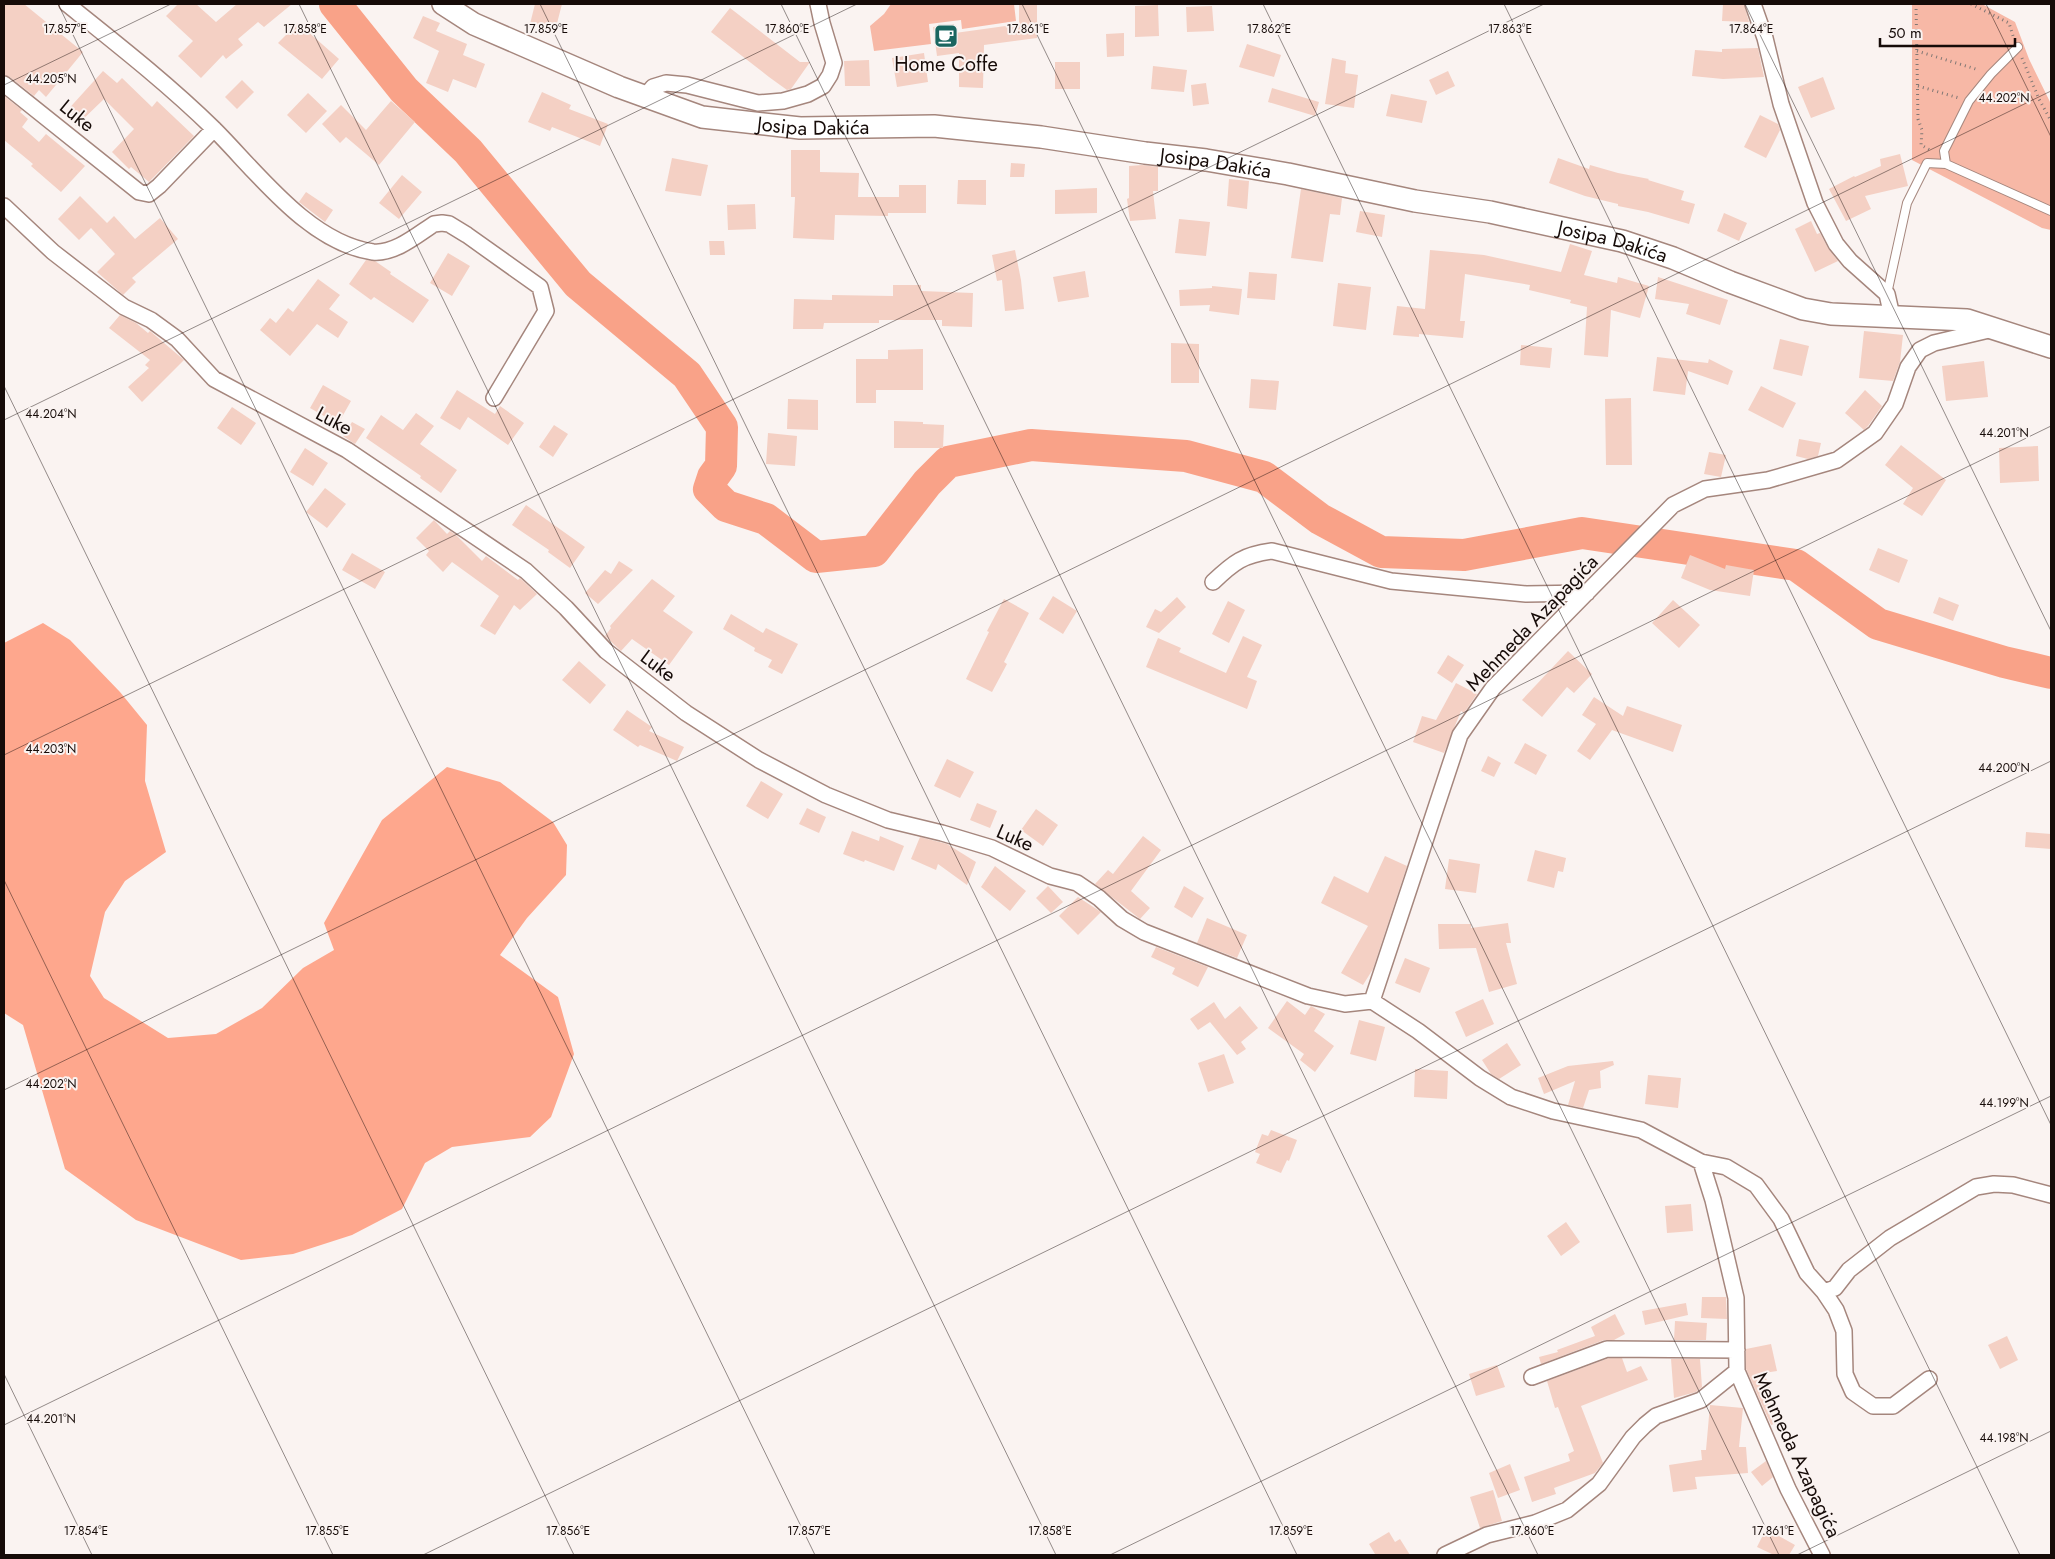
<svg xmlns="http://www.w3.org/2000/svg" width="2055" height="1559" viewBox="0 0 2055 1559" font-family="Jost,sans-serif">
	<style>
		.green { fill: #f7b8a6 }
		.forest { fill: #fea78d }
		.lines { fill: none; stroke-linecap: round; stroke-linejoin: round }
		.river { stroke: #f9a288; stroke-width: 32 }
		.building { fill: #f4d0c4 }
		.lane-casing { stroke: #a5867d; stroke-width: 10 }
		.street-casing { stroke: #a5867d; stroke-width: 18 }
		.secondary-casing { stroke: #a5867d; stroke-width: 24 }
		.path { stroke: #807774; stroke-width: 3; stroke-dasharray: 1 4; stroke-linecap: butt }
		.lane { stroke: #fff; stroke-width: 8 }
		.street { stroke: #fff; stroke-width: 15 }
		.secondary { stroke: #fff; stroke-width: 21 }
		.ticks { fill: none; stroke: #160b08; stroke-width: 1; stroke-opacity: 0.45 }
		.labels { text-anchor: middle; dominant-baseline: central; stroke-width: 4; stroke-linejoin: round; paint-order: stroke }
		.poi-label { font-size: 20px; fill: #160b08; stroke: #faf3f1 }
		.street-label { font-size: 20px; fill: #160b08; stroke: #faf3f1 }
		.ticks-label { font-size: 12px; text-anchor: middle; fill: #160b08; stroke: #faf3f1; stroke-width: 4; stroke-linejoin: round; paint-order: stroke }
	</style>
	<rect width="100%" height="100%" fill="#faf3f1"/>
	<path class="green" d="M891,4H1014L1016,21L962,29L961,20L929,24L931,44L874,51L870,26L884,14Z
		M1912,4H1982L2015,22L2029,59L2051,104V230L2042,228L1912,160Z"/>
	<path class="forest" d="M43,623L70,640L120,692L147,725L145,781L166,852L125,881L105,912L90,976L104,998L168,1038L216,1034L262,1008L303,968L334,950L324,923L382,820L447,767L500,782L553,822L567,845L566,875L527,918L500,955L558,997L574,1054L551,1117L530,1137L452,1147L425,1163L402,1209L352,1235L293,1254L241,1260L136,1220L65,1169L23,1025L4,1013V643Z"/>
	<g class="lines">
		<path class="river" d="M335,4L404,90L468,151L578,284L687,375L722,427L721,466L713,477L709,489L726,506L766,519L816,557L874,551L927,483L948,462L1031,445L1186,456L1264,477L1320,519L1381,552L1464,555L1582,533L1796,565L1878,624L2004,662L2051,673"/>
	</g>
	<path class="building" d="M4,4H24L83,52L46,97L39,90L34,96L10,77L4,75Z
		M178,4H196L216,22L237,4H292L264,27L258,22L238,39L243,45L226,59L223,55L201,78L178,56L193,41L166,16Z
		M535,4H562L555,31L530,24Z
		M1019,4H1037V38L984,45L983,88L959,87V53L937,56L933,27L954,24L955,33L1019,24Z
		M1723,4H1744L1749,22L1722,21Z
		M1158,5L1159,36L1135,37V6Z
		M1212,6L1214,31L1187,32L1186,7Z
		M730,8L800,62H810L791,89L787,90L769,77L711,32Z
		M423,16L440,23L436,31L467,44L463,55L485,64L476,88L453,79L448,92L426,83L439,51L413,38Z
		M298,23L339,59L322,79L278,43Z
		M1124,33V56L1107,57L1106,34Z
		M1247,44L1281,55L1274,77L1239,67Z
		M1758,48L1764,77L1723,79L1692,76L1695,50L1722,52V49Z
		M924,53L928,82L897,87L892,58Z
		M1332,58L1346,61L1345,73L1358,75L1354,108L1325,104Z
		M869,60L870,86H845L844,61Z
		M1055,62H1080V89H1055Z
		M1153,66L1187,70L1184,92L1151,89Z
		M103,71L117,83L122,78L152,107L157,101L194,136L149,182L131,167L129,169L112,152L134,129L104,99L76,126L64,114Z
		M1448,71L1455,86L1436,95L1429,80Z
		M1823,77L1835,109L1811,118L1798,87Z
		M242,80L254,92L237,109L225,97Z
		M1206,83L1209,104L1193,106L1191,85Z
		M1272,88L1319,102L1315,116L1268,102Z
		M542,92L571,105L569,109L608,124L600,146L552,127L550,131L528,122Z
		M308,93L327,111L306,133L287,115Z
		M1391,94L1427,101L1422,123L1386,116Z
		M4,96L22,110L20,112L28,119L22,127L39,142L46,134L85,166L61,192L31,166L33,164L4,140Z
		M391,101L415,122L379,165L346,137L340,143L322,124L341,105L366,130Z
		M1760,115L1778,124L1780,130L1766,158L1744,147Z
		M791,150H820V172L859,173L858,197H899V185H926V213H888V216L835,215L834,240L793,238L795,197H791Z
		M1900,154L1908,186L1865,196L1871,209L1846,221L1829,189L1854,176L1855,177L1881,166L1880,159Z
		M672,158L708,165L701,196L665,191Z
		M1558,158L1589,169L1590,165L1618,173L1649,179L1648,180L1684,191L1681,200L1695,204L1689,224L1648,212L1618,206V204L1585,196L1549,183Z
		M1011,163L1025,164L1024,177H1010Z
		M1142,165L1158,167V191H1153L1156,219L1130,221L1127,199L1129,198V166Z
		M402,175L422,192L399,219L379,203Z
		M1229,179L1249,181L1247,209L1227,206Z
		M958,180H986V205L957,204Z
		M1097,188V213L1055,214V190Z
		M1301,189L1342,198L1340,215L1330,214L1323,262L1291,258Z
		M306,192L333,210L325,222L299,202Z
		M80,196L107,223L114,216L135,239L160,218L178,239L132,278L136,282L123,295L97,272L115,254L91,228L79,240L58,219Z
		M755,204L756,229L728,230L727,205Z
		M1360,211L1385,215L1382,237L1356,232Z
		M1724,213L1747,223L1739,241L1717,231Z
		M1179,219L1210,222L1206,256L1175,253Z
		M1811,221L1817,234L1820,233L1828,248L1838,261L1815,272L1795,229Z
		M709,241H724L725,255H710Z
		M1570,244L1592,251L1584,275L1617,283L1618,277L1649,286L1640,318L1611,310L1608,357L1584,355L1587,307L1570,303L1571,300L1529,290L1530,285L1465,274L1460,321H1465L1463,338L1419,334V337L1393,335L1397,306L1425,309L1430,250L1484,255L1561,272Z
		M1015,250L1021,280L1024,309L1005,311L1002,280L997,281L992,255Z
		M448,253L470,266L452,296L430,283Z
		M366,260L375,261L391,272L390,274L429,300L413,323L374,297L371,300L349,284Z
		M1085,271L1089,297L1058,302L1053,277Z
		M1249,272L1277,274L1275,300L1247,298Z
		M1658,277L1728,300L1720,325L1686,314L1689,304L1655,299Z
		M318,279L340,295L329,309L348,322L338,338L317,324L290,356L260,330L270,318L276,323L288,308L293,312Z
		M1338,283L1371,287L1366,330L1333,326Z
		M893,285H921V291L973,293L972,327L942,326V320H879V323H824L823,329H793L794,299L832,300V295L893,296Z
		M1212,286L1242,289L1239,315L1209,311L1210,305L1180,306L1179,290L1212,288Z
		M120,315L136,323L148,333L150,331L184,360L142,402L128,387L149,368L145,365L150,360L109,328Z
		M1864,331L1903,335L1900,362L1893,381L1859,378Z
		M1780,339L1809,346L1802,376L1773,369Z
		M1171,343L1199,344V383H1171Z
		M1521,345L1552,348L1550,368L1520,365Z
		M923,349V390H876V403H856V359H888V350Z
		M1657,357L1708,363L1709,359L1733,371L1728,385L1688,371L1685,395L1653,391Z
		M1984,361L1988,397L1946,401L1942,366Z
		M1251,379L1279,381L1276,410L1249,408Z
		M323,385L351,401L338,424L310,408Z
		M1761,386L1796,403L1783,428L1748,410Z
		M457,390L495,414L500,406L524,423L508,445L468,417L460,430L440,418Z
		M1865,390L1882,406L1868,426L1864,430L1845,413Z
		M1631,398L1632,465H1606L1605,399Z
		M788,399L818,400V430L787,429Z
		M232,407L256,423L241,445L217,428Z
		M416,413L434,426L420,444L457,470L441,493L420,478L421,476L366,438L381,415L403,430Z
		M894,421L923,422V424L944,425L943,448H894Z
		M352,422L365,429L355,444L343,436Z
		M554,425L568,434L553,457L539,447Z
		M768,433L797,436L795,466L766,464Z
		M1799,439L1821,443L1818,456L1808,459L1796,456Z
		M1901,445L1946,480L1922,516L1903,504L1913,488L1885,465Z
		M2038,446L2039,481L2000,483L1999,448Z
		M305,448L328,463L313,486L290,472Z
		M1709,452L1726,455L1721,477L1704,474Z
		M325,488L346,504L327,528L306,512Z
		M526,505L585,547L570,568L548,552L549,550L512,525Z
		M434,520L447,534L450,531L456,535L482,561L486,556L518,580L520,578L537,594L520,610L514,605L495,635L480,626L499,596L452,562L443,572L426,555L429,551L416,538Z
		M1878,548L1908,560L1899,583L1869,570Z
		M352,553L385,572L375,589L342,570Z
		M1690,555L1725,569L1726,565L1754,570L1750,596L1710,590L1681,578Z
		M619,561L633,570L598,604L585,593L605,570L611,574Z
		M652,579L675,596L663,611L693,632L669,665L632,639L621,651L605,636L611,628L610,626Z
		M1053,596L1077,611L1063,634L1039,619Z
		M1177,597L1186,607L1159,633L1146,627L1155,609L1161,612Z
		M1939,597L1959,605L1953,621L1933,613Z
		M1004,599L1029,613L1004,662L1007,664L992,692L966,679L989,632L987,631Z
		M1673,600L1700,625L1679,648L1652,623Z
		M1228,601L1245,610L1229,643L1212,634Z
		M731,614L763,633L766,628L798,644L782,674L768,667L772,660L754,651L755,648L723,629Z
		M1243,636L1262,645L1247,677L1257,681L1247,709L1146,667L1158,638L1181,648L1179,652L1226,673Z
		M1568,651L1592,674L1574,693L1567,687L1542,717L1522,700Z
		M1448,655L1464,665L1452,683L1437,673Z
		M579,661L606,685L590,704L562,680Z
		M1456,683L1477,694L1464,713L1461,711L1444,753L1413,742L1422,716L1436,720Z
		M1594,697L1623,716L1627,706L1682,725L1673,752L1612,730L1590,760L1577,751L1596,724L1582,715Z
		M627,710L652,727L649,731L684,747L677,761L640,745L638,747L613,730Z
		M1525,743L1547,755L1536,775L1514,763Z
		M1488,756L1501,763L1494,777L1481,771Z
		M947,759L974,772L960,798L934,786Z
		M761,781L783,794L768,819L746,806Z
		M977,803L997,811L990,828L970,820Z
		M807,808L826,817L819,833L799,824Z
		M1036,809L1058,825L1043,846L1021,830Z
		M852,831L879,841L880,836L904,846L894,871L865,860L864,862L843,854Z
		M2026,832L2051,834V849L2025,847Z
		M1143,836L1161,850L1131,891L1150,908L1140,919L1095,884L1108,870L1113,874Z
		M920,837L947,844L976,862L967,885L938,864L936,870L911,859Z
		M1535,850L1566,858L1563,872L1558,871L1554,888L1527,881Z
		M1385,856L1407,866L1373,969L1363,985L1341,973L1368,926L1321,903L1334,876L1368,893Z
		M1449,859L1480,864L1476,893L1445,889Z
		M995,866L1026,891L1010,911L981,887Z
		M1048,886L1063,902L1051,913L1036,898Z
		M1184,886L1204,898L1192,918L1174,907Z
		M1078,897L1101,912L1078,935L1059,916Z
		M1207,918L1247,935L1237,958L1197,943Z
		M1508,923L1511,943H1506L1517,984L1489,992L1476,948L1439,949L1438,924H1471V928Z
		M1156,947L1208,967L1198,987L1172,974L1175,968L1151,957Z
		M1405,958L1430,968L1420,993L1395,983Z
		M1483,999L1494,1024L1466,1037L1455,1012Z
		M1287,1001L1305,1015L1311,1006L1325,1014L1314,1031L1334,1046L1315,1072L1300,1060L1304,1054L1268,1028Z
		M1214,1002L1225,1019L1240,1006L1258,1028L1241,1042L1246,1049L1237,1055L1210,1022L1198,1030L1190,1019Z
		M1359,1020L1385,1027L1376,1061L1350,1054Z
		M1507,1043L1521,1065L1499,1079L1491,1074L1482,1060Z
		M1224,1054L1234,1083L1208,1092L1198,1063Z
		M1613,1061L1614,1065L1600,1071L1601,1088L1589,1090L1583,1108L1568,1105L1575,1081L1544,1094L1538,1078L1568,1066Z
		M1415,1069L1448,1071L1447,1099L1414,1097Z
		M1648,1075L1681,1078L1678,1108L1645,1104Z
		M1271,1130L1297,1140L1289,1161L1287,1160L1281,1173L1256,1163L1260,1154L1255,1152L1262,1134L1268,1136Z
		M1691,1204L1693,1231L1667,1233L1665,1206Z
		M1566,1222L1580,1242L1561,1256L1547,1236Z
		M1702,1297H1726L1727,1319L1701,1318Z
		M1686,1303L1688,1315L1645,1325L1642,1311Z
		M1615,1314L1625,1334L1614,1340H1604L1541,1364L1539,1357L1558,1352L1557,1350L1595,1336L1591,1327Z
		M1675,1321L1707,1323L1706,1340H1674Z
		M2007,1336L2018,1360L2000,1369L1988,1345Z
		M1771,1344L1777,1371L1764,1373L1783,1421L1771,1425L1746,1369V1349Z
		M1609,1358H1622L1627,1372L1641,1366L1648,1380L1581,1406L1603,1463L1595,1473L1554,1488L1556,1494L1532,1502L1524,1477L1570,1461L1568,1454L1574,1451L1558,1407L1555,1408L1547,1381Z
		M1671,1359H1700L1702,1387L1696,1392L1674,1398Z
		M1497,1365L1505,1387L1476,1396L1469,1374Z
		M1710,1405L1743,1408L1739,1447H1746L1748,1473L1695,1477L1697,1489L1673,1492L1669,1465L1702,1460L1701,1450H1706Z
		M1766,1461L1773,1477L1762,1486L1751,1472Z
		M1510,1464L1520,1490L1498,1498L1489,1473Z
		M1493,1490L1502,1521L1480,1528L1470,1497Z
		M1766,1529L1795,1545L1789,1555H1774L1757,1547Z
		M1389,1532L1395,1542L1400,1539L1410,1555H1374L1375,1554L1369,1544Z"/>
	<g class="lines">
		<g class="lane-casing">
			<path id="lane" d="M1946,164L1944,151L1969,101L1991,74L2018,47
				M1887,294L1907,203L1927,163L1946,164L2051,211"/>
		</g>
		<g class="street-casing">
			<path id="street" d="M67,4C117,44 168,84 214,129C257,172 309,243 373,252C395,254 417,235 434,224L442,223L449,224L467,235L540,287L546,311L494,398
				M1753,4L1765,38L1781,104L1815,203L1836,244L1850,261L1887,294L1892,316
				M4,84L139,192L149,194L159,186L214,129
				M645,97L653,87L666,83L687,85L758,103L783,101L808,94L823,86L830,75L834,63L822,23L818,4
				M4,206L53,252L124,307L151,320L177,339L214,379L347,450L526,571L566,608L606,651L686,713L759,760L826,795L888,820L942,833L992,848L1050,876L1077,883L1099,898L1122,919L1144,932L1308,996L1345,1004L1372,1001
				M1213,582C1234,562 1243,555 1272,551L1391,581L1526,594L1587,593
				M1372,1001L1460,735L1493,688L1673,505L1705,489L1768,480L1837,460L1875,433L1895,404L1908,367L1920,350L1934,343L1993,329
				M1372,1001L1418,1031L1480,1078L1511,1097L1553,1111L1641,1130L1701,1162L1726,1167L1756,1185L1781,1219L1807,1273L1824,1292L1835,1288L1849,1270L1890,1238L1976,1187L1994,1184L2013,1185L2051,1195
				M1701,1162L1713,1200L1736,1298L1737,1371L1788,1489L1822,1555
				M1824,1292L1836,1310L1844,1331L1845,1374L1853,1392L1873,1406H1893L1929,1379
				M1532,1377L1607,1349L1737,1350
				M1445,1555L1487,1535L1535,1523L1567,1510L1599,1484L1633,1437L1645,1425L1656,1416L1701,1400L1737,1371"/>
		</g>
		<g class="secondary-casing">
			<g id="secondary">
				<path id="s1" d="M443,4L474,24L619,87L702,117L800,128L934,126L1041,137L1145,153L1206,160L1288,174L1415,201L1490,212L1622,241L1673,258L1730,282L1803,309L1831,314L1967,320L2051,347"/>
			</g>
		</g>
		<path class="path" d="M1916,4L1918,119L1922,130L1921,145L1930,150
			M1971,4L2009,23L2013,36
			M1917,51L1979,70
			M2022,58L2039,99L2051,121
			M1918,86L1959,98"/>
		<use href="#lane" class="lane"/>
		<use href="#street" class="street"/>
		<use href="#secondary" class="secondary"/>
	</g>
	<path class="ticks" d="M58,4L815,1555M299,4L1056,1555M540,4L1297,1555M781,4L1538,1555M1022,4L1779,1555M1263,4L2020,1555M1504,4L2051,1125M1745,4L2051,631M1986,4L2051,137M4,85L171,4M4,386L574,1555M4,420L857,4M4,755L1544,4M4,880L333,1555M4,1090L2051,91M4,1374L92,1555M4,1425L2051,426M423,1555L2051,761M1110,1555L2051,1096M1797,1555L2051,1431"/>
	<defs>
		<g id="cafe-square" transform="scale(1.25)"><rect x="-9" y="-9" width="18" height="18" rx="4" fill="#1a6660" stroke="#faf3f1"/><path d="M-5.5-4.5H6V0H3Q3 3.5 0 3.5H-2.5Q-5.5 3.5-5.5 0ZM3-3.2v2h1.7v-2ZM-6 4.5H4V6H-6Z" fill="#fff"/></g>
	</defs>
	<g fill-rule="evenodd">
		<use href="#cafe-square" x="946" y="36"/>
	</g>
	<g class="labels">
		<g class="poi-label">
			<text x="946" y="64">Home Coffe</text>
		</g>
		<g class="street-label">
			<text transform="translate(77 116) rotate(39)">Luke</text>
			<text stroke="none"><textPath href="#s1" startOffset="395">Josipa Dakića</textPath></text>
			<text stroke="none"><textPath href="#s1" startOffset="800">Josipa Dakića</textPath></text>
			<text stroke="none"><textPath href="#s1" startOffset="1205">Josipa Dakića</textPath></text>
			<text transform="translate(334 421) rotate(28)">Luke</text>
			<text transform="translate(1532 623) rotate(-46)">Mehmeda Azapagića</text>
			<text transform="translate(658 666) rotate(37)">Luke</text>
			<text transform="translate(1015 838) rotate(24)">Luke</text>
			<text transform="translate(1797 1455) rotate(65)">Mehmeda Azapagića</text>
		</g>
	</g>
	<g class="ticks-label">
		<text x="65" y="33">17.857°E</text>
		<text x="546" y="33">17.859°E</text>
		<text x="1028" y="33">17.861°E</text>
		<text x="1269" y="33">17.862°E</text>
		<text x="1510" y="33">17.863°E</text>
		<text x="305" y="33">17.858°E</text>
		<text x="787" y="33">17.860°E</text>
		<text x="1751" y="33">17.864°E</text>
		<text x="51" y="83">44.205°N</text>
		<text x="2004" y="102">44.202°N</text>
		<text x="51" y="418">44.204°N</text>
		<text x="2004" y="437">44.201°N</text>
		<text x="51" y="753">44.203°N</text>
		<text x="2004" y="772">44.200°N</text>
		<text x="51" y="1088">44.202°N</text>
		<text x="2004" y="1107">44.199°N</text>
		<text x="51" y="1423">44.201°N</text>
		<text x="2004" y="1442">44.198°N</text>
		<text x="86" y="1535">17.854°E</text>
		<text x="327" y="1535">17.855°E</text>
		<text x="568" y="1535">17.856°E</text>
		<text x="809" y="1535">17.857°E</text>
		<text x="1050" y="1535">17.858°E</text>
		<text x="1291" y="1535">17.859°E</text>
		<text x="1532" y="1535">17.860°E</text>
		<text x="1773" y="1535">17.861°E</text>
	</g>
	<rect width="2055" height="1559" fill="none" stroke="#160b08" stroke-width="10"/>
	<path d="M1880 38v8h135v-8" fill="none" stroke="#160b08" stroke-width="2.5"/>
	<text x="1888" y="38" font-size="15" fill="#160b08" stroke="#faf3f1" stroke-width="4" paint-order="stroke">50 m</text>
</svg>
